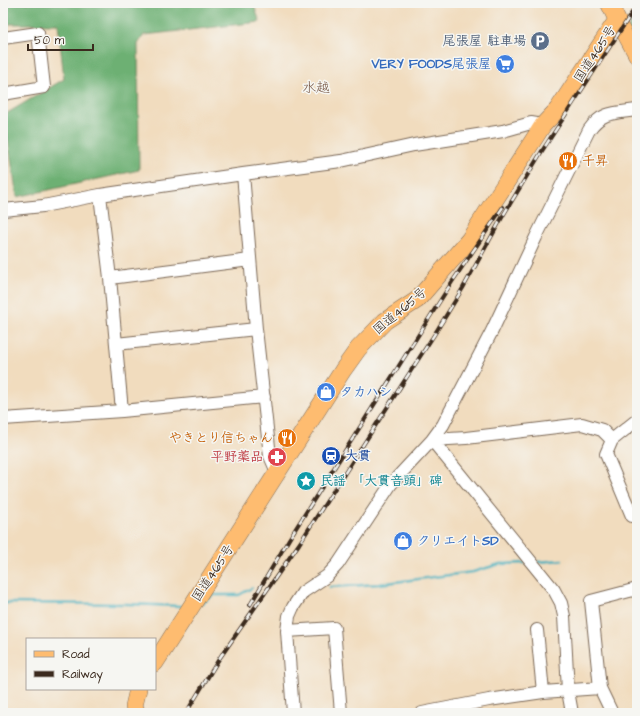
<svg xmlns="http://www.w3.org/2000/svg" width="640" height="716" viewBox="0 0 640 716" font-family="'Architects Daughter','Klee One',sans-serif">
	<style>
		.forest { fill: #6db073; stroke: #546d48 }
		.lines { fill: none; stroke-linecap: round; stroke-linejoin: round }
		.stream { stroke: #3faebc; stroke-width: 2.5 }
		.minor-casing { stroke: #7b6856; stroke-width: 14 }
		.major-casing { stroke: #7b6856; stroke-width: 16 }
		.highway-casing { stroke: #7b6856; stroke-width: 18 }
		.minor { stroke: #fff; stroke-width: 12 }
		.major { stroke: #febc70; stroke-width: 15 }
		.highway { stroke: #febc70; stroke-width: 17 }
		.rail-casing { stroke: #3b2a1e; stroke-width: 4 }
		.rail { stroke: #f6f6f2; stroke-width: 2.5; stroke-dasharray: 8; stroke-linecap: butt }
		.labels { text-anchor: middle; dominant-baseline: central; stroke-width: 3; stroke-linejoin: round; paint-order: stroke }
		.service-label { font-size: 13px; font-weight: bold; fill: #4e5e75; stroke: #f6f6f2; text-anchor: end }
		.street-label { font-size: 13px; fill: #3b2a1e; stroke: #f6f6f2 }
		.shop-label { font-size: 13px; font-weight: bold; fill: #366cbe; stroke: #f6f6f2; text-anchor: start }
		.food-label { font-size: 13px; font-weight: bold; fill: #c56008; stroke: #f6f6f2; text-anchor: start }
		.transit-label { font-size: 13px; font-weight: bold; fill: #164399; stroke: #f6f6f2; text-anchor: start }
		.health-label { font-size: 13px; font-weight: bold; fill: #be3a42; stroke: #f6f6f2; text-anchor: end }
		.culture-label { font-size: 13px; font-weight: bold; fill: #0d838f; stroke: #f6f6f2; text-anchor: start }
		.neighbourhood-label { font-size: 14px; fill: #755442; stroke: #f6f6f2 }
	</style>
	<rect width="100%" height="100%" fill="#f6f6f2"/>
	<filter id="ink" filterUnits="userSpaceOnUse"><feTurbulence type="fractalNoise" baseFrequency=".025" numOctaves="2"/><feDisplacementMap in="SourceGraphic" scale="8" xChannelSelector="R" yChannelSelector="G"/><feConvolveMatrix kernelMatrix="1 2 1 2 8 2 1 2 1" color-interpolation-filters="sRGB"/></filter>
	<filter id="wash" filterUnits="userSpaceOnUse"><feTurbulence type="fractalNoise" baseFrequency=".012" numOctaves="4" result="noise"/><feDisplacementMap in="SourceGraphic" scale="16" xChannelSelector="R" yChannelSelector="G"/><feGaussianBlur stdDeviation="0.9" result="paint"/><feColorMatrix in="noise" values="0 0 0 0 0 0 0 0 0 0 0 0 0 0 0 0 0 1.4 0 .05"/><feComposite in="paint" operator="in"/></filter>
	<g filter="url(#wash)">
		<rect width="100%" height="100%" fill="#f1dcbe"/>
		<path class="forest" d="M3,3H253L260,22L144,35L138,44L139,170L17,197L4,115L64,79L58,24H3Z
			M637,11V42L628,29L632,19Z"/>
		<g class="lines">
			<path class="stream" d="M538,562L562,560
				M330,587L379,584L473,572L500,564L525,563
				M3,603L127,604L181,606
				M203,603L213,595H239L252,588"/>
		</g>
	</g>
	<g filter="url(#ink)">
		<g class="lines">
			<g class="minor-casing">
				<path id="minor" d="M3,38L38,33L44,87L3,94
					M243,174L256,329L270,456L277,472
					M100,195L110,278L122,411
					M3,210L43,206L100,195L243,174L341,161L414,145L503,131L531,123L543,125
					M110,278L250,260
					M116,344L256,329
					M3,419L122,411L264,397
					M637,420L612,440L606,454L632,516L637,514
					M432,440L554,590L561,603L564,616L568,691L572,713
					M432,440L466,438L582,424L602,430L612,440
					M537,630L543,692
					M287,631L334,628L341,713
					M293,713L287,631L289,616L293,607L303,592L327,576L338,564L391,484L432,440L443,425L492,331L536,237L589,130C602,111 616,113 637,110
					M422,713L489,700L543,692L600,688
					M612,713L600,688L591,601L637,589"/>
			</g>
			<g class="major-casing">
				<path id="major" d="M617,20L637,57"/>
			</g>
			<g class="highway-casing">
				<path id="highway" d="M155,663L343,370L358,349L385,321L417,300L469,240L543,125L558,109L617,20L609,3
					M137,713L134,706L138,689"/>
			</g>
			<use href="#minor" class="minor"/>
			<use href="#major" class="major"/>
			<use href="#highway" class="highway"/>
			<g class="rail-casing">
				<path id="rail" d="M250,605L289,539L452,282L503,207
					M219,659L299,544L434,335L463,288L504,214L542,151L637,5
					M186,713L222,654"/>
			</g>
			<use href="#rail" class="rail"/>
		</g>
	</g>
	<defs>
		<g id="parking-disc" transform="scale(1)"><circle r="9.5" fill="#5c6f8a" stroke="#f6f6f2"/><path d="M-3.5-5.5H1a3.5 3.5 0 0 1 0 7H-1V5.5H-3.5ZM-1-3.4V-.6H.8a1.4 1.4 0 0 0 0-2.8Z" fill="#fff"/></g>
		<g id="supermarket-disc" transform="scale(1)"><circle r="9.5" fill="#3f7fe0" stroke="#f6f6f2"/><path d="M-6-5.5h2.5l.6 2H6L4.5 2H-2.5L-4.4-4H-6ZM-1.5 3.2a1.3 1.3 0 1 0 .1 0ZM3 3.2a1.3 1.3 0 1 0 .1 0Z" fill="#fff"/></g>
		<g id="restaurant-disc" transform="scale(1)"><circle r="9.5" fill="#e8710a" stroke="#f6f6f2"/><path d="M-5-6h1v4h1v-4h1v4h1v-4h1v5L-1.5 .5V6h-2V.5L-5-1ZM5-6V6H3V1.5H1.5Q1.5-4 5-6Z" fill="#fff"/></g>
		<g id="shop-disc" transform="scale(1)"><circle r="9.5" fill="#3f7fe0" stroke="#f6f6f2"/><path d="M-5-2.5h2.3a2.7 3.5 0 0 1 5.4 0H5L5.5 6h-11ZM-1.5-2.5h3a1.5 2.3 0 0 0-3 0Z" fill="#fff"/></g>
		<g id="station-disc" transform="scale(1)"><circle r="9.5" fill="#1a4fb4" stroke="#f6f6f2"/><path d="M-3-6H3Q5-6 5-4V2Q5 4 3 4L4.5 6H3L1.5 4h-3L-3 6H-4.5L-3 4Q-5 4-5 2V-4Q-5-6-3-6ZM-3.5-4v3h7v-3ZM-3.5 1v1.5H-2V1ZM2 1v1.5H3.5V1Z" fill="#fff"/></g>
		<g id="pharmacy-disc" transform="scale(1)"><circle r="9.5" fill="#e0444e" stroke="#f6f6f2"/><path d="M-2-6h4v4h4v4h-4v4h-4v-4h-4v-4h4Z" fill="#fff"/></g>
		<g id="sight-disc" transform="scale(1)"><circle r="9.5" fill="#0f9aa8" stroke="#f6f6f2"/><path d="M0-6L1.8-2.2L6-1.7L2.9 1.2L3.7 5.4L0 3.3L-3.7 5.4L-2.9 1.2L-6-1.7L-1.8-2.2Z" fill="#fff"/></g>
	</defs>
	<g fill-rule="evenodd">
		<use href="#parking-disc" x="540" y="41"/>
		<use href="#supermarket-disc" x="505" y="64"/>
		<use href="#restaurant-disc" x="568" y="161"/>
		<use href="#shop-disc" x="326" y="392"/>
		<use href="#restaurant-disc" x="287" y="438"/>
		<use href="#station-disc" x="331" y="456"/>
		<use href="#pharmacy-disc" x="277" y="457"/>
		<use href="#sight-disc" x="306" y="481"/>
		<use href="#shop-disc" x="403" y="541"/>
	</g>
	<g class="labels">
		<g class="service-label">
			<text x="526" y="41">尾張屋 駐車場</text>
		</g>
		<g class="street-label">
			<text transform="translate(595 54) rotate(-57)">国道465号</text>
			<text transform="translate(400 311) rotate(-40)">国道465号</text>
			<text transform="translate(213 573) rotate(-57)">国道465号</text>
		</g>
		<g class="shop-label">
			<text x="491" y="64" text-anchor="end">VERY FOODS尾張屋</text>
			<text x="340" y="392">タカハシ</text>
			<text x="417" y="541">クリエイトSD</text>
		</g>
		<g class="food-label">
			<text x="582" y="161">千昇</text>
			<text x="273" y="438" text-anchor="end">やきとり信ちゃん</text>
		</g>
		<g class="transit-label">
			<text x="345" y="456">大貫</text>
		</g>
		<g class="health-label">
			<text x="263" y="457">平野薬品</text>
		</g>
		<g class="culture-label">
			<text x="320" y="481">民謡 「大貫音頭」碑</text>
		</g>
		<g class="neighbourhood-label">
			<text x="316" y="88">水越</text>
		</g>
	</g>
	<rect width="640" height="716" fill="none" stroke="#f6f6f2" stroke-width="16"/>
	<rect x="26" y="638" width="130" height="52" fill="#f6f6f2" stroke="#aba49d"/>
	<rect x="34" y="651" width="20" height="6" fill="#febc70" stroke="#aba49d"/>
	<text x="62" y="658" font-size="12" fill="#3b2a1e">Road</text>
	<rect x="34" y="671" width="20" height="6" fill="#3b2a1e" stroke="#aba49d"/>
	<text x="62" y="678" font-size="12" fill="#3b2a1e">Railway</text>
	<path d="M28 44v6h65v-6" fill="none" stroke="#3b2a1e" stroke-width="2"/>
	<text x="34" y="44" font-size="12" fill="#3b2a1e" stroke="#f6f6f2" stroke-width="3" paint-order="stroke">50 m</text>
</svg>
